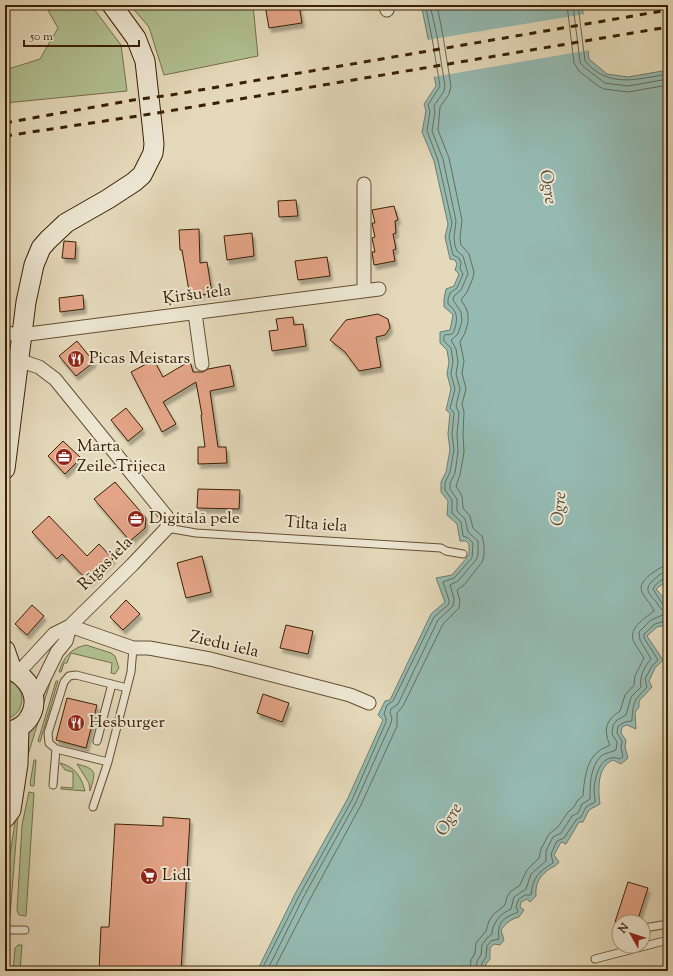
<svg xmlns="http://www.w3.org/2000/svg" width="673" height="976" viewBox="0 0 673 976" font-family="'Sorts Mill Goudy',serif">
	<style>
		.green { fill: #b1c092; stroke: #76704a }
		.water { fill: #95bab2; stroke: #717c6c }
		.pier { fill: #e4d9ba }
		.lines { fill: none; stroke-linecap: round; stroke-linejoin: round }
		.shore { stroke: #686d5a; stroke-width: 1 }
		.building { fill: #e3a487; stroke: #3a2003; filter: url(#shadow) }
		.service-casing { stroke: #644e31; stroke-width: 9 }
		.minor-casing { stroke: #644e31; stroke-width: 15 }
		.secondary-casing { stroke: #3a2003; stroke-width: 21 }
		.service { stroke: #ede6d2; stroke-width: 7 }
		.minor { stroke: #ede6d2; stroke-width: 13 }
		.secondary { stroke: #ede6d2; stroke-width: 19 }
		.rail { stroke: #3a2003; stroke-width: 3; stroke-dasharray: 7 7; stroke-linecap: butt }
		.labels { text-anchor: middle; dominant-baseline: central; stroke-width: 4; stroke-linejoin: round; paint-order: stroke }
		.street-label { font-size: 17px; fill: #3a2003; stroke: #ede6d2 }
		.poi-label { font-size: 17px; fill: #3a2003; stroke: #ede6d2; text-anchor: start }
		.water-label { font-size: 18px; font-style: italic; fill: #554e38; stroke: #ede6d2 }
	</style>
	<defs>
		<filter id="shadow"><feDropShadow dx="2.5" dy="4.5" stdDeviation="1" flood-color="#0004"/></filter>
	</defs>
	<rect width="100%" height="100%" fill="#e4d9ba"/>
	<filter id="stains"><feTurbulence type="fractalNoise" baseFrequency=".005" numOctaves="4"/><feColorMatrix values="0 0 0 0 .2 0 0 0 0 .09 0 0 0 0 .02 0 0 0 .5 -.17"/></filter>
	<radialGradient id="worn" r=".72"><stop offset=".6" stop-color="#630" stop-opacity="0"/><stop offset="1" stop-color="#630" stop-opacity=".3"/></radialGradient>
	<path class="green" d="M45,5H91L121,45L127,91L5,103V70L40,59L58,28Z
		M130,5H253L258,56L164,75L149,27Z
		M86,645L111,653L115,656L119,668L115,674L111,673L112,663L71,653L67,663H64L61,672H59C63,658 71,648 86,645Z
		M53,673L28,755L27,759L26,734Z
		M5,681C28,682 27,716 5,719Z
		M56,681H58L40,742L38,741Z
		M34,760H36L34,786H31L30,784Z
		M60,763C75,767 81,776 85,791L61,789V787L73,788V772L65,770Z
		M77,764C97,769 96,772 90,791L89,783Z
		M26,772L23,793L18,816L10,916L7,911L6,904L9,861L16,816Z
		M29,792L34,793L26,916L19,915L17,911L22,825Z
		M18,945H22L20,971H13L15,948Z"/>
	<path class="water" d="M408,5H582L589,59L607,74L628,77L668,70V580L656,589C665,599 668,602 668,616C668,620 668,622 666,625L657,627L647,636L663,660L655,668L649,681L652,687L639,701V707L635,712L636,729L627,725L622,727L621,733L626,740L625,747L628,758L621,764L613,760C597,767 598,789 600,804L589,810L583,822H579L566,844L561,842L554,855L559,862C556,866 555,866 551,868C540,875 535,883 536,896L530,902L527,899L521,902L520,907L524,910L519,917C511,919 506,923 501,930L504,940L500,945L494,944L490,948V959L486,964L484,971H257L295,894L348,798L383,720L378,715L385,701L390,700L431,614L445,602L436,578L452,575L469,555V544L466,541H460L457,524L447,515L448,501L441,492V482L446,472L450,450L448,434L450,413L446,410L451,389L447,374L449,362L447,350L440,343V332L450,330L453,315L449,311L444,307V299L446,289L454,286L459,274L455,270L457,264L455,260L450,259L445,237L448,224L434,161L422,132L426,111L424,104L436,86L428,38L422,9L414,5Z"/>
	<path class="pier" d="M585,14L590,50L433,77L427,40Z"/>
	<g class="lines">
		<path class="shore" d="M567,5L574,63L579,71L598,86L604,89L628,92L668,85
			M573,5L580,62L583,66L593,74L605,83L628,86L668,79
			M578,5L585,61C609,89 637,79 668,74
			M668,577C663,578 655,584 653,589L663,605L668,606
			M261,971L299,896L352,800L386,722V718L384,714L387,705L393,701L434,617L449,604V600L443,582L454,578L472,558L473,543L468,538L463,536L461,522L452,513V500L445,490V483L450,472L454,450L452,434L454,413L450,408L455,389L451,374L453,361L451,348L444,341C444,339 443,336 445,335C447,334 450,335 452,334C454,332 454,331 455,328C458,317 457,311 448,304V299L450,293L457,288L463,274L460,268L461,263L459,258L453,255L449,237L452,223L438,160L427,131L430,111L428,105L440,86L432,38L426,8L423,5
			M267,971L303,898L356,802L391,723L392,718L390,713L391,709L398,704L438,620L453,606L454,599L450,585L458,581L476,560L478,555V541L468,532L465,519L457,511V499L450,489V483L455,473L458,451L457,434L459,413L456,406L460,389L456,374L458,362L456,349L451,340L458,334L462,321L461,312L453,300L454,296L461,290L468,274L463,256L457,251L455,246L454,237L456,221L443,159L432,131L435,112L434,106L444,91L445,86L437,36L430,5
			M273,971L309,901L361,805L397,726V713L403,706L443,624L459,608L460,601L457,590L464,585L482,562L484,556V545L482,536L473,528L470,516L463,508L462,496L456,486L460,475L464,452L463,434L464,412L462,404L466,389L462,373L464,361L460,342L465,333L468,322V314L466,308L461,300L467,292L473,278L474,272L469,254L461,245L460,238L462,220L449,158L438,130L440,107L449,94L451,86L443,36L437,5
			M470,971L471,960L475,953L476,943L486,931L489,921L493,915L505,905L507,897L510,892L520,885L527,870L539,858L541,849L549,834L558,827L568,812L573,808L578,800L583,796C584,781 586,760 599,751C602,748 607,747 610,745C609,742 607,739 607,736C604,724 611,717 620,711L625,695L634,685L635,676L644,658C641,653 638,649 635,644C626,629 644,619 654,611C648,596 630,590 651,574C657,570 661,566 668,566
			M476,971L477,961L481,955L482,945L487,938L492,934C492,923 501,913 511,909L514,897L526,889L531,874L546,861V851L553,837L561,833L572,816L578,813L582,804L590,799C590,785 590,767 601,756C605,753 612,752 616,750L617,742L612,734L613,725L617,720L626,715L631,697L641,687C639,676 645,666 651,659L640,640L639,632L651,620L667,613L666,611C661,610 660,608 657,603C648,592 642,589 657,577C660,574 663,572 668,572
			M481,971L482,963L486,957L487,946L491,941L499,939C498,928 498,922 509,916C512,914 515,914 518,912L516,906L519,899L525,895H531C533,877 538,872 553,863L551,854L557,841L564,838L576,820L581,817L586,807L595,802C595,797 594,793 594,789C595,774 602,752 620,759L623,757L621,747L622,741L617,733L618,726L625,722L632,721C632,715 633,702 637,698C640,694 644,691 647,687L645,679L652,666L658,660L644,638V634L655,624L668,620"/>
	</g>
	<path class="building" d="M265,5H299L302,23L269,28Z
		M296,200L298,216L279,217L278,201Z
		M394,206L398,220L395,221L396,233L393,234L396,249L393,250L395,261L374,265L372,252H375L372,238L375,237L372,223H375L372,210Z
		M199,229L200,263L207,262L212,293L190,297L182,250H180L179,230Z
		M252,233L254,256L227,260L224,236Z
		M64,241L76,242L75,259L62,258Z
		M327,257L330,276L298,280L295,261Z
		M83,295L84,309L60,312L59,298Z
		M378,314L388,319L390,328L385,335L376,337L381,367L359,371L345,352L330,340L346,320Z
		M293,317L294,325L303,324L306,346L272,351L269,331L278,330L276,319Z
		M77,341L94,362L76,376L59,356Z
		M154,360L163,377L190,361L193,372H203L208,369L230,365L234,386L210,391L218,447H226L227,463L198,464V447H205L201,415H202L196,382L163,402L176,424L162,432L131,372Z
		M126,408L143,429L128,441L111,420Z
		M63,441L81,458L65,474L48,456Z
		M115,482L146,518L145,528L130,541L94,499Z
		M198,489L240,490L239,509L197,508Z
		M49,516L87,556L99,544L113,559L89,582L62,554L57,559L32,532Z
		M202,556L211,592L186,598L177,563Z
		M126,600L140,614L123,630L110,617Z
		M32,605L44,616L27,635L15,624Z
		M286,625L313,631L308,654L280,648Z
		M263,694L289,703L282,722L257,713Z
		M67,698L97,705L86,748L56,740Z
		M163,817L190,819L181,971H99L101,927H109L115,824L163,826Z
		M628,882L648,888L637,922H615Z"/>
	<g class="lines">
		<g class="service-casing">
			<path id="service" d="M167,528L196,533L441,548L446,551L463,554
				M97,741L112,684
				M108,762L56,749L49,743L48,733L64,682L69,676L76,675L127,688
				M53,785L56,749
				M93,807L108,762L131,672L133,648
				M644,928L668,924
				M5,930H25
				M595,959L668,940"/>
		</g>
		<g class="minor-casing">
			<path id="minor" d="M385,5L387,10
				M364,291V184
				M195,313L202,364
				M5,333L21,335L379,289
				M70,626L133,648H149L210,659L350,695L369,703
				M18,673L54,634L70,626L132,565L167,528V517L55,379L39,367L18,360
				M35,697L57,652L66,641L70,626"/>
		</g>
		<g class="secondary-casing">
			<path id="secondary" d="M5,469L26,302L34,265L41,248L48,240L66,223L108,199L134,182L142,175L153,153L154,144L152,124L145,61L136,38L112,5
				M5,650L12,670
				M5,670C14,670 18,673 24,679C44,699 32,729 5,732
				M5,818L11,810L18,764L19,728"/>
		</g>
		<use href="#service" class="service"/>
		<use href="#minor" class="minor"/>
		<use href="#secondary" class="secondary"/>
		<path class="rail" d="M5,123L133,100L171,95L668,10
			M5,136L151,114L668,27"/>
	</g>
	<defs>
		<g id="restaurant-disc" transform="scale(0.9)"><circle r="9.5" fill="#8f2418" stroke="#ede6d2"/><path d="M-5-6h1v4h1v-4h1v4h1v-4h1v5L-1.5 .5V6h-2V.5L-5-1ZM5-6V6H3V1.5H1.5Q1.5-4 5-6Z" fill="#fff"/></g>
		<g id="office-disc" transform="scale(0.9)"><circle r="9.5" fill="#8f2418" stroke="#ede6d2"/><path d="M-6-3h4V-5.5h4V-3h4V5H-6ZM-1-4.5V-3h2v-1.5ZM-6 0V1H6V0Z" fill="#fff"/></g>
		<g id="supermarket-disc" transform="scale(0.9)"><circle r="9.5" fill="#8f2418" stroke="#ede6d2"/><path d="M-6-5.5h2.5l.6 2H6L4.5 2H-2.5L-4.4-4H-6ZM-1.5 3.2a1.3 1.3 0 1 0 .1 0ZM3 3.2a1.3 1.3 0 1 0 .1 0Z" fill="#fff"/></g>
	</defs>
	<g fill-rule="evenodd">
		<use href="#restaurant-disc" x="76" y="359"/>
		<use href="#office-disc" x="64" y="457"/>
		<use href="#office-disc" x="136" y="519"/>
		<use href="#restaurant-disc" x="76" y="723"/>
		<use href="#supermarket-disc" x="149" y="876"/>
	</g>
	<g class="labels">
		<g class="street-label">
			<text transform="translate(197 295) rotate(-7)">Ķiršu iela</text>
			<text transform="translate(316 525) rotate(4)">Tilta iela</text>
			<text transform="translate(106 564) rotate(-45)">Rīgas iela</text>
			<text transform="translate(224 645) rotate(13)">Ziedu iela</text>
		</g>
		<g class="poi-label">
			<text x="89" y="359">Picas Meistars</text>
			<text x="77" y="447">Marta<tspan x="77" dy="20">Zeile-Trijeca</tspan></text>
			<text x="149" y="519">Digitālā pele</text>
			<text x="89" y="723">Hesburger</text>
			<text x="162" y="876">Lidl</text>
		</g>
		<g class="water-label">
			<text transform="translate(547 187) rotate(80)">Ogre</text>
			<text transform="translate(560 509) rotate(-85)">Ogre</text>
			<text transform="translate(450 820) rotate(-59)">Ogre</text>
		</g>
	</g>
	<rect width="673" height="976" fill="none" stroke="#e4d9ba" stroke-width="20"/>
	<rect x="6" y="6" width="661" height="964" fill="none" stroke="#3a2003" stroke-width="2"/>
	<rect x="10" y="10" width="653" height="956" fill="none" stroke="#3a2003"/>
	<g transform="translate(631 934) rotate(309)"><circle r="19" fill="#ede6d2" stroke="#a5977f"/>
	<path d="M0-3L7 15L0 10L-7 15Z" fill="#8f2418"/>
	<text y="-6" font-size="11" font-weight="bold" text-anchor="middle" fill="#3a2003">N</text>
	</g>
	<path d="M24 40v6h115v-6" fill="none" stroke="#3a2003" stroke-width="2"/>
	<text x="30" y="40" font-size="12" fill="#3a2003" stroke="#ede6d2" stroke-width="3" paint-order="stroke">50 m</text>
	<rect width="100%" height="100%" filter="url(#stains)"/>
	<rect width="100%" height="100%" fill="url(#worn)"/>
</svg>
